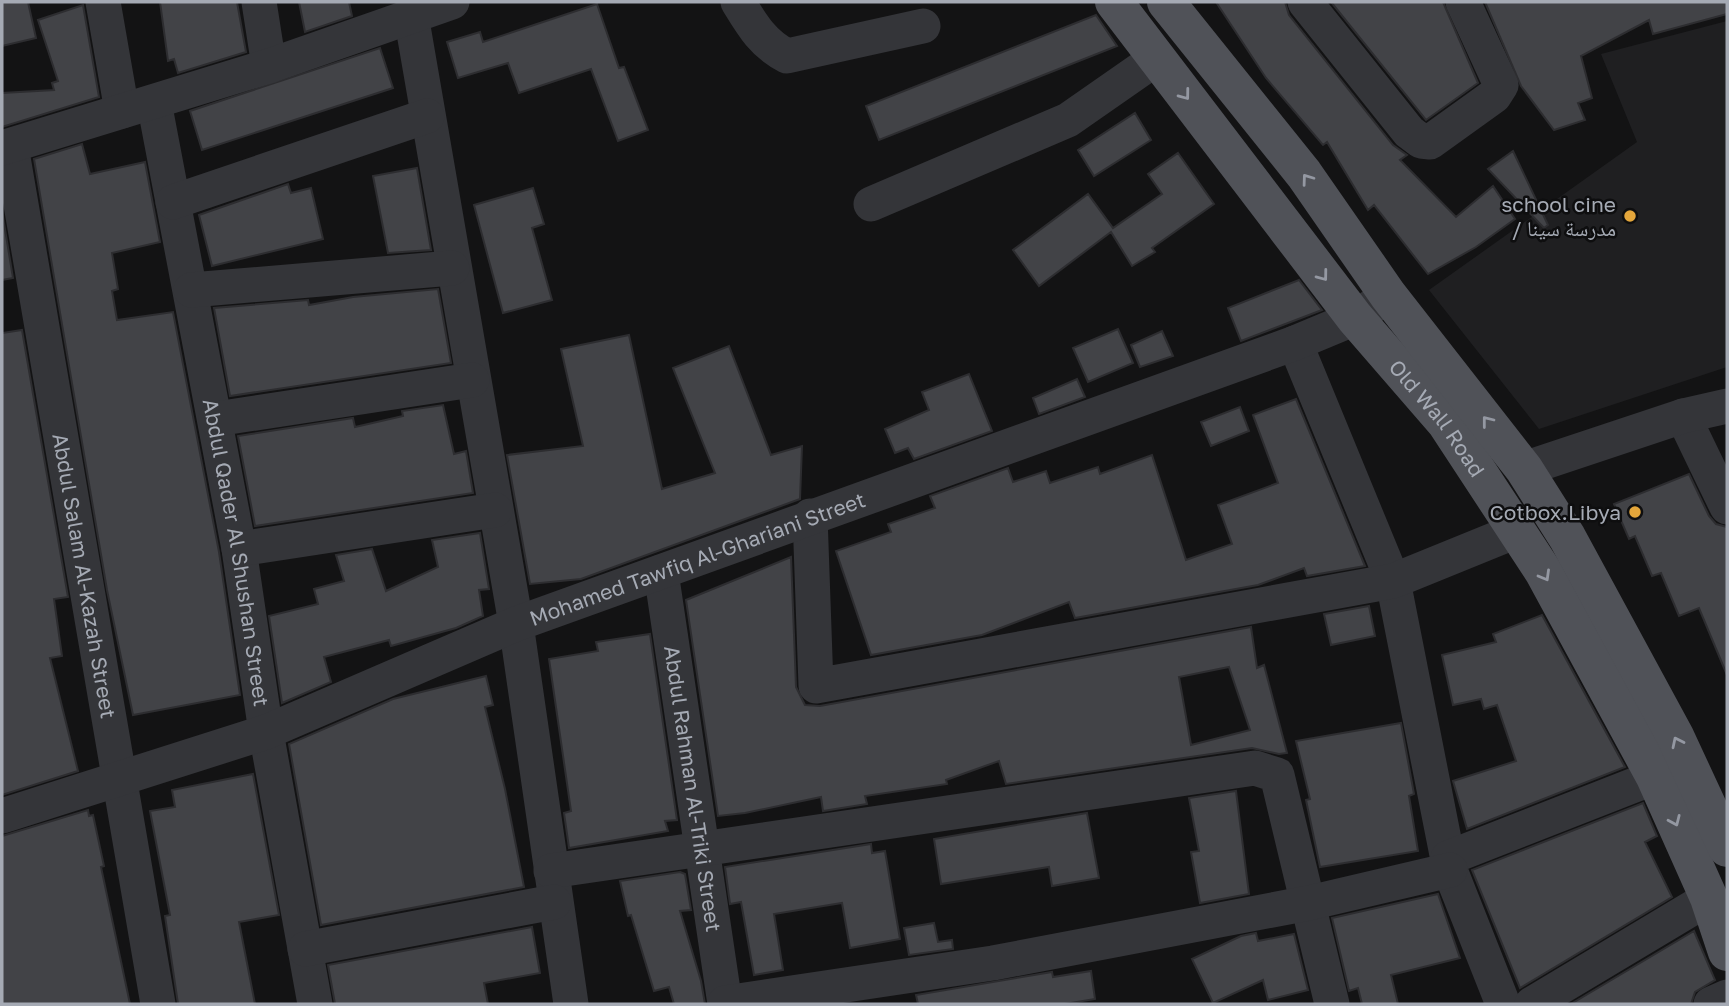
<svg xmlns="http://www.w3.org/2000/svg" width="1729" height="1006" viewBox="0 0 1729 1006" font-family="'Golos Text','Noto Naskh Arabic',sans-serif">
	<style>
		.built { fill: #1f1f21 }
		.building { fill: #424347; stroke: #2d2d30; stroke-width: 2; fill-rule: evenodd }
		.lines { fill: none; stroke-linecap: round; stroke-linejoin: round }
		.minor { stroke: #343539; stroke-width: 35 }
		.major { stroke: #505258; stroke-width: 38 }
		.oneway { stroke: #9498a2 }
		.poi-dot { fill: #e4a63b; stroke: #0e0e0f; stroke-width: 2.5 }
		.labels { text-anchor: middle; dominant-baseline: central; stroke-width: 5; stroke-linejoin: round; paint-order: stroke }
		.poi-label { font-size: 21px; fill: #a5aab4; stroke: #0e0e0f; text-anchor: end }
		.street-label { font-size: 21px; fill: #a5aab4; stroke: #0e0e0f }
	</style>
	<rect width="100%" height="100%" fill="#131314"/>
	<path class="built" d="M1727,21V367L1539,429L1429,290L1637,142L1601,54Z"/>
	<path class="building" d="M2,2H28L36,38L2,46Z
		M160,2H237L246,52L178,73L174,59L168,61Z
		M299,2H349L352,16L305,32Z
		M1216,2H1285L1289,15L1393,145L1407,155L1400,160L1456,217L1493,186L1515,219L1476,247L1428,274L1374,205L1368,210L1327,142L1323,145L1266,78Z
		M1331,2H1443L1478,83L1426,120Z
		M1485,2H1727V14L1653,34L1649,20L1581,56L1592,98L1578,103L1585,120L1554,130L1521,86Z
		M597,4L619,68L624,67L648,130L618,141L591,69L519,93L508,63L458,78L447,42L480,32L483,42Z
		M83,5L99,97L2,127V93L54,90L52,83L58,81L38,20Z
		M1096,15L1117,46L879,140L866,106Z
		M380,48L393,88L202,150L190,111Z
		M1135,113L1151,140L1094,176L1078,150Z
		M82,144L90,174L145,162L160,242L112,253L118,289L112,291L117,320L173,312L219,552L240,695L133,715L107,590L34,159Z
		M1513,151L1548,225L1544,228L1488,169Z
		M1178,153L1214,204L1152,248L1155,252L1132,266L1111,232L1039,286L1013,250L1088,194L1113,228L1162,194L1148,174Z
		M417,168L431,250L388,253L373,176Z
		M288,184L291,193L311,188L323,239L212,266L199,215Z
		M533,188L544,224L532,228L552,300L503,313L474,205Z
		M2,211L13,278L2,280Z
		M1299,280L1322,310L1241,341L1228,308Z
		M438,289L451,363L230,396L214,308L308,300L309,305L353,297Z
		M1118,329L1133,363L1088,382L1073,348Z
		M22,330L68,597L54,599L62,656L50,658L78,771L2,795V333Z
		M1162,331L1173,356L1140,367L1131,345Z
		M629,335L662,489L715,473L673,368L729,346L771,455L802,446L800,499L581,579L530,584L507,455L583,446L561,349Z
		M969,374L992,431L914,459L908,448L895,453L885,429L929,410L922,392Z
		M1077,379L1085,397L1039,414L1033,398Z
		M1296,399L1365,566L1307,576L1304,568L1258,585L1075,618L1069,602L982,635L871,655L836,551L891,532L888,524L935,508L930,496L1008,468L1013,482L1046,471L1050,483L1098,467L1100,474L1152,455L1186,560L1232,544L1218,505L1278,483L1253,415Z
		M443,405L454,454L466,451L473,493L255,526L238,436L353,418L355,427L403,416L402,411Z
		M1240,407L1249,431L1211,446L1201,422Z
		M1689,474L1709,516L1716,524L1727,527V675L1699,608L1679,616L1661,573L1652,576L1635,536L1629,539L1614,504Z
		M480,533L489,589L479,590L483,616L456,628L391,646L389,640L324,657L331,682L282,703L269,616L318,604L314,589L344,581L336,555L372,549L386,591L438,567L432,540Z
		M791,557L796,687L805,705L820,706L1251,627L1257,668L1264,665L1287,753L1279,754L1252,748L1006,784L999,761L946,780L947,784L865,796L867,804L823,811L821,797L745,813L718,816L686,600ZM1229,667L1250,730L1191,745L1179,677Z
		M1369,606L1375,636L1331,645L1324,614Z
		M1542,615L1625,767L1467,829L1453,781L1516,761L1497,705L1484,709L1481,699L1453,705L1442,655L1496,642L1493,634Z
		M650,634L677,820L665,821L668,831L569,848L564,813L571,811L549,659L598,651L596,642Z
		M486,676L493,705L485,707L505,789L524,887L321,925L289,744L393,699Z
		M1401,723L1414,794L1409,796L1418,851L1320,867L1306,800L1310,799L1296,741Z
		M253,774L279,915L239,922L255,1004H178L165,916L170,915L150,811L175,807L172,790Z
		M1236,791L1249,894L1200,903L1191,852L1199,851L1189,798Z
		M1643,803L1657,836L1645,842L1672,897L1520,988L1472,870Z
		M88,810L89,816L93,815L104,866L101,867L130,1004H2V836Z
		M1087,813L1099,878L1052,886L1049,867L941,884L934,839Z
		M871,844L872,853L885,851L900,939L850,948L842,903L774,914L783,970L754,975L741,902L730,904L725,867Z
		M680,872L685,874L691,910L680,911L701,981L705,1004H674L669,987L654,991L631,915L628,916L620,881Z
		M1438,894L1460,958L1391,975L1398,1004H1362L1358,988L1349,991L1332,918Z
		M934,923L938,942L952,940L953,949L909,955L904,928Z
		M532,927L540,973L484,983L488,1004H335L328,965Z
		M1694,931L1715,980L1695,992L1691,1004H1571Z
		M1256,933L1258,941L1294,934L1308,990L1268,1000L1263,980L1213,1003L1192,959L1241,936Z
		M1091,971L1095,999L1065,1004H918L916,995L1052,972L1053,977Z"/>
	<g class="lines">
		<g class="minor">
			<path d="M103,2L122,111"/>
			<path d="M259,2L269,66"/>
			<path d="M738,2C752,25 763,44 787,56L923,26"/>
			<path d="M1305,2L1409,132L1421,141L1430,142L1494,96L1501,85L1463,2"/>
			<path d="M411,15L516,624L571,1004"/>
			<path id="s1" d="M154,102L239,549L266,732L315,1004"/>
			<path id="s2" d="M11,146L158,1004"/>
			<path d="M2,148L269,66L452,2"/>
			<path d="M173,202L427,116"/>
			<path d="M871,204L1068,120L1157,58"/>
			<path d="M191,290L452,268"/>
			<path d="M1295,343L1393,581L1450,870L1503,1004"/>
			<path d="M1683,416L1727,507"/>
			<path d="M216,419L472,380"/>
			<path d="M1524,469L1683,416L1727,406"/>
			<path d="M810,516L816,686L1393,581L1516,531"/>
			<path d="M239,549L495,510"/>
			<path id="s3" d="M661,572L725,1004"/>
			<path id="s4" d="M2,816L266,732L516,624L1295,343L1355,318L1377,303"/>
			<path d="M1448,858L1655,777"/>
			<path d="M551,871L1255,768L1277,775L1332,1004"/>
			<path d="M305,949L554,902"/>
			<path d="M725,1003L993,963L1309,903L1450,870"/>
			<path d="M1532,1004L1709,898"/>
			<path d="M1711,1004L1727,997"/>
		</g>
		<g class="major">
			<path id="s5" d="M1114,2L1355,318L1446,423L1543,571L1655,777L1709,898L1727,952"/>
			<path d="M1166,2L1304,174L1388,295L1524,469L1567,537L1675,736L1727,848"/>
		</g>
	</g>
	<defs><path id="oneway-chevron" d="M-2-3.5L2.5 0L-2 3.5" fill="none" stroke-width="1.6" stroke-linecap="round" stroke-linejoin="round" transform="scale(1.75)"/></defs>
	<g class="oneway">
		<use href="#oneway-chevron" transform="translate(1185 95) rotate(53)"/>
		<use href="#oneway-chevron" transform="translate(1307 179) rotate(-126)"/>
		<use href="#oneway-chevron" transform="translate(1323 276) rotate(53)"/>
		<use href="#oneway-chevron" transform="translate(1487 421) rotate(-128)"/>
		<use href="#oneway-chevron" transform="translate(1545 576) rotate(60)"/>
		<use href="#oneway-chevron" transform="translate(1677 742) rotate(-116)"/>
		<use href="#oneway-chevron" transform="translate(1675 821) rotate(66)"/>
	</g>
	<g class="poi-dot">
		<circle cx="1630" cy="216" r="7"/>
		<circle cx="1635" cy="512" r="7"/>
	</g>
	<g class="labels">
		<g class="poi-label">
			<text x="1616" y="204">school cine<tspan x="1616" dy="24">/ مدرسة سينا</tspan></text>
			<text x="1621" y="512">Cotbox.Libya</text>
		</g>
		<g class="street-label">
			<text stroke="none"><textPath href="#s5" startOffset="527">Old Wall Road</textPath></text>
			<text stroke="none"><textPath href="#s1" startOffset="458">Abdul Qader Al Shushan Street</textPath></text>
			<text stroke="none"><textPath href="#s4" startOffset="742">Mohamed Tawfiq Al-Ghariani Street</textPath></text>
			<text stroke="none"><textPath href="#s2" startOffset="436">Abdul Salam Al-Kazah Street</textPath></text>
			<text stroke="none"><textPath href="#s3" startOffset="219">Abdul Rahman Al-Triki Street</textPath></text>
		</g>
	</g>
	<rect width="1729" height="1006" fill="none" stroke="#a5aab4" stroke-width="7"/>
</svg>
